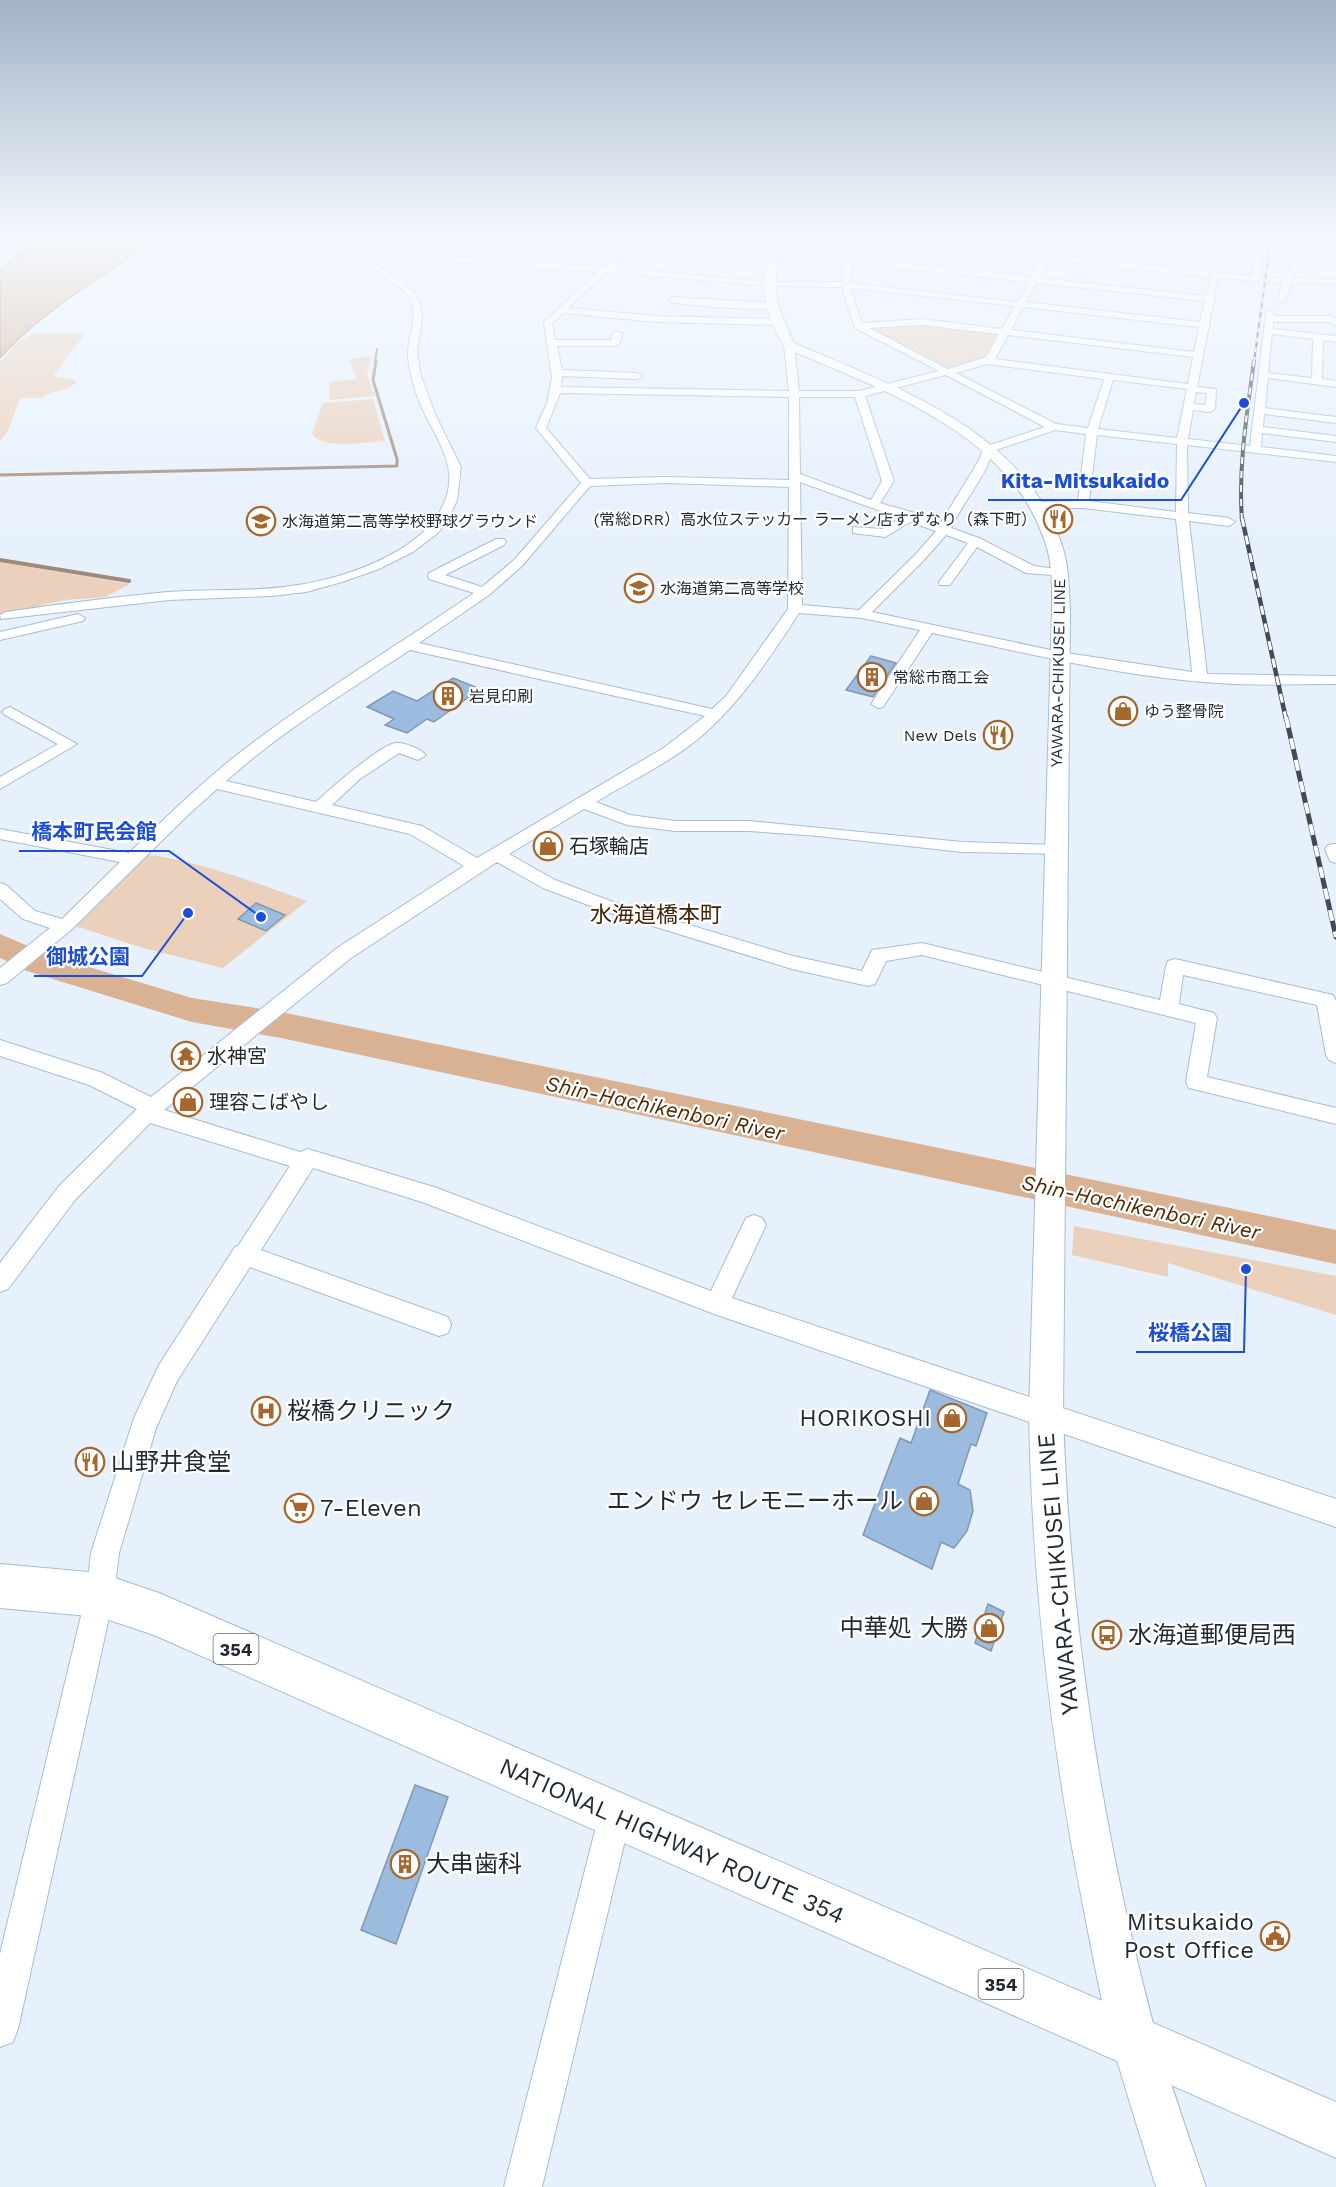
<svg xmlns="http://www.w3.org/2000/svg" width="1336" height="2187" viewBox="0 0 1336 2187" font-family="'Work Sans','Noto Sans JP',sans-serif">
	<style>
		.green { fill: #ebd0bb }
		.water { fill: #d8b293; stroke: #a08976; stroke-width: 1.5 }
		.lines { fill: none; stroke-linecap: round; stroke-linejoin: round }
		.stream-far2 { stroke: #a08976; stroke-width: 2 }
		.stream-far1 { stroke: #a08976; stroke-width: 3 }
		.stream { stroke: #a08976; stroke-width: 4 }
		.river { fill: #d8b293; fill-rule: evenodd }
		.building { fill: #9cbcdf; stroke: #8198b2; stroke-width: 1.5 }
		.minor-casing { stroke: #a5bdd7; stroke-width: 2 }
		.major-casing { stroke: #a5bdd7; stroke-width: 2 }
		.highway-casing { stroke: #a5bdd7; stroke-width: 2 }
		.minor { fill: #fff; fill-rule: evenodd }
		.major { fill: #fff; fill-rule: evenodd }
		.highway { fill: #fff; fill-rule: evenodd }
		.rail-far3-casing { stroke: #414b56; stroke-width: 2 }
		.rail-far2-casing { stroke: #414b56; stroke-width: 4 }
		.rail-far1-casing { stroke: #414b56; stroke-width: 4.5 }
		.rail-casing { stroke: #414b56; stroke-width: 5 }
		.rail-far3 { stroke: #fff; stroke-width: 1.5; stroke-dasharray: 5; stroke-linecap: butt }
		.rail-far2 { stroke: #fff; stroke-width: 2; stroke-dasharray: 7; stroke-linecap: butt }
		.rail-far1 { stroke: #fff; stroke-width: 3; stroke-dasharray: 9; stroke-linecap: butt }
		.rail { stroke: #fff; stroke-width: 4; stroke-dasharray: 11; stroke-linecap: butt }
		.labels { text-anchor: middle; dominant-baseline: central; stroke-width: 4.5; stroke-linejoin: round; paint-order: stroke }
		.far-poi-label { font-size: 16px; fill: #1f2833; stroke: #fff; text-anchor: start }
		.far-street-label { font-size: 16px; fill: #1f2833; stroke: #fff }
		.shield { fill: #fff; stroke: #626870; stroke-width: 1.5 }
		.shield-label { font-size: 18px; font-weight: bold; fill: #1f2833 }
		.poi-label { font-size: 20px; fill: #1f2833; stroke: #fff; text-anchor: start }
		.water-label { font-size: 21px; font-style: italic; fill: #4d2802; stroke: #fff }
		.quarter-label { font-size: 22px; fill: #412407; stroke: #fff }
		.near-poi-label { font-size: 24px; fill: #1f2833; stroke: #fff; text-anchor: start }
		.near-street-label { font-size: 24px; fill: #1f2833; stroke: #fff }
		.leader { fill: none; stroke: #1d4ed8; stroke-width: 2 }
		.callout-dot { fill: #1d4ed8; stroke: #fff; stroke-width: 2 }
		.callout-label { font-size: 21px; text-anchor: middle; font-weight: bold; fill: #1d4ed8; stroke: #fff; stroke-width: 4.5; stroke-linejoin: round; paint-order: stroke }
	</style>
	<rect width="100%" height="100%" fill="#e7f1fc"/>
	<path class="green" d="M920,323L999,332L983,360L946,369L867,328Z
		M33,334H85L53,376L73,379L76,383C66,392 51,389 42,398H20L9,428L0,442V362L11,351L12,346Z
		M371,356L367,375L375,396L330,400L329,382L357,379L349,360Z
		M373,399L385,441C367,442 323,450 312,434L323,403Z
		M0,562L130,584L105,597L65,600L0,615Z
		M144,854C200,861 253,882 307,901L223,968L143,948L72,925Z
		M1074,1226L1336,1276V1315L1168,1263V1277L1072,1255Z"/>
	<path class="water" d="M41,236H139L141,246C126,264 104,273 85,287C56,307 23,331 0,358V269Z"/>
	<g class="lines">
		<path class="stream-far2" d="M375,362L377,349"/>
		<path class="stream-far1" d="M0,475L397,466V459L373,380L376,361"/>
		<path class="stream" d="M0,560L129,581"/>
		<path class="river" d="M0,934L49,955L192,998L281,1012L1336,1230V1264L281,1038L192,1022L27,971L0,958Z"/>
	</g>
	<path class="building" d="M871,656L896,663L873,697L846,690Z
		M453,678L480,689L434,722L427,719L407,733L385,725L394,719L367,707L393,691L417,701Z
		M256,903L285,915L266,931L238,919Z
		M930,1390L987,1413L976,1446L971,1444L958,1484L970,1490L973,1511L967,1531L954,1548L941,1542L932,1569L863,1535L900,1438L911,1443Z
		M988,1604L1004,1612L991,1651L975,1643Z
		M415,1785L448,1797L396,1944L361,1930Z"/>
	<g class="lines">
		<g class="minor-casing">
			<path id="minor" d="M326,236H335L352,250L397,277L415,294L420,303L422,319L417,351L420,373L435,414L461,467L457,500L450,516L438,533L413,552L379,569L342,582L306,592L272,596L169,600L1,619L0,615L6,612C60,604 114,597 168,592C209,589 250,592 291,586C346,579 441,548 449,485C453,456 429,427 419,401C413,385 408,368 408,352C409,333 420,312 407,295C385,269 349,261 326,236Z
				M406,236H414L413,245L406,254L604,267L674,236H685L615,268L769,282H841L849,240L831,236H859L1252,276L1258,236H1266L1260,277L1284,278L1296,259L1314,245L1317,236H1325L1321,245L1336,255V260L1317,249L1301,262L1292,278L1336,280V284L1291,283L1286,299L1282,302L1278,299L1282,283L1218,278L1197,387L1216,389L1215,409L1210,412L1193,410L1188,439L1250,446L1266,313L1273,311L1274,316H1331L1336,319V326L1329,322H1273V329L1336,336V342L1323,340L1322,379L1336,381V387L1268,378L1265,408L1336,417V423L1264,414L1263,427L1336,436V442L1262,433L1261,447L1336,456V462L1187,445L1188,513L1229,518L1235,522L1229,526L1189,521L1207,674L1336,676V684C1296,684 1256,686 1217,683C1121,677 1026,653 932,633L883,707L878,708L871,704L920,630L862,618L799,613C771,656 743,699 705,733C674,761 632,780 596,802L630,815L675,821H749L962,842L1056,845L1062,846L1065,850L1062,854L962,852L818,836L749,831H675L627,825L584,809L509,854L555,880L616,903L793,956L862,971L872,950L922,943L1160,1000L1166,966L1168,961L1175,959L1333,995L1336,1001V1063L1329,1060L1326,1055L1317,1005L1183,975L1179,1004L1214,1013L1217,1018L1207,1077L1336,1108V1124L1189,1088L1186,1082L1196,1023L922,955L886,961L875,984L868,986L792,969L604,911L543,888L497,862L351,958L164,1110L300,1152L308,1149L434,1187L711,1291L746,1218L754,1215L762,1218L766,1225L732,1298L1336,1499V1527L717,1315L422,1202L313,1168L261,1250L448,1317L451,1325L448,1333L439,1336L250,1267L177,1381L156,1428L119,1553L114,1595L18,2029L13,2042L0,2047V1954L86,1595L91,1553L134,1418L159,1365L235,1247L238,1246L290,1166L150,1123L75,1200L8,1289L0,1292V1263L59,1186L137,1109L89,1085L0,1056V1040L103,1073L151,1097L337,948L464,866L410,834L217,789L187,816L71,930L7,983L0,985V968L50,928L23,919L0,899V883L6,885L35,911L62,919L120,862L0,839V829L129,853C163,820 197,787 233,758C309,698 394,648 474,593L429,579L428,576L429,573L496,539H504L506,542L504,545L445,575L482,587L514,560L581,483L536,428L547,403L552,378L544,322L598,272L398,258L397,256L405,245ZM856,240L1041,259L1031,277L854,258ZM1049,260L1210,277L1206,296L1039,278ZM853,263L1029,282L1018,302L849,283ZM607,272L769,286L842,287L855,328L939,371L859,391H799L794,345L789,342L784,345L789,391L561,387L562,376L637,379L642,376L637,373L562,370L557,346H615L620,343L622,333L614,331L611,340H555L552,323L563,313L656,322L778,325L782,322L778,319L656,316L568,308ZM1036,283L1205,301L1200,322L1026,302ZM850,288L1015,306L1002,329L922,319L862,323ZM1023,307L1199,327L1194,352L1011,330ZM922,325L999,334L986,357L948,369L869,328ZM1272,334L1313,339L1312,378L1268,373ZM1008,335L1193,357L1188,384L995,359ZM987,364L1104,379L1088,428L1056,424L956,373ZM946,375L1045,427L984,447L978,462L940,524L915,513L880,503L894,481L865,396ZM1113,380L1187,389L1177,438L1098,429ZM1196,392L1207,393L1205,405L1194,404ZM560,393L789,397V480L667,477L590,479L546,428ZM799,397H855L882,481L871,500L800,474ZM1055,430L1086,434L1078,501L1037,502L1033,504V508H1083L1176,519L1192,672L1060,652L872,612L924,560L946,535L968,543L939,582L940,585H950L977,547L1026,573L1064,576L1065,573L1064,570L1034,566L979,538L951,528C963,502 985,478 993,451ZM1097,435L1177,444L1176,512L1089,501ZM800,482L900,518L883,529L853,527V533L885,537L910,522L936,531L916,554L859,610L802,605ZM667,483L789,487L788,609L726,696L712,709L419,643L489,595L522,566L590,486ZM410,650L705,716L665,747L477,858L422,826L332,805L360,779L399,753L418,760L426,755C421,749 404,742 396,743C381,744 329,790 316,802L226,781C282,731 348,691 410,650Z
				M1161,236H1172L1189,244L1182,246Z
				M673,297L774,303L778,306C767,313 687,305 670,302L669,300Z
				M78,614L85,618L83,621L0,640V632Z
				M10,707L77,744L0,789V777L58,744L5,715L2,712L5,709Z
				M1334,844H1336V863L1330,861L1325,849L1328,845Z
				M615,1799L626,1804L631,1815L542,2187H504L599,1815L604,1804Z"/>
		</g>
		<g class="major-casing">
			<path id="major" d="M779,236H789C769,285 772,295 794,343C893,386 1020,428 1060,540C1069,562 1069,587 1070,611L1063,1415C1070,1622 1101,1828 1154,2027C1169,2081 1188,2134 1206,2187H1156C1140,2135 1123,2083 1109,2031C1099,1991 1092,1951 1084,1911C1051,1746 1032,1582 1029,1415L1052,611C1052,587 1053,562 1044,539C1007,431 880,389 785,348C772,327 760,296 765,271C768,259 774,248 779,236Z"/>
		</g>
		<g class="highway-casing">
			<path id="highway" d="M0,1564L100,1573L159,1593L1336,2102V2158L154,1635L100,1617L0,1608Z"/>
		</g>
		<use href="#minor" class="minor"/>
		<use href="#major" class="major"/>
		<use href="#highway" class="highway"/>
		<g class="rail-far3-casing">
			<path id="rail-far3" d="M1254,362L1271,236"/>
		</g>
		<g class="rail-far2-casing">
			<path id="rail-far2" d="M1242,520C1238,466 1247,414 1254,361"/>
		</g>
		<g class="rail-far1-casing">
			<path id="rail-far1" d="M1242,518L1286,719"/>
		</g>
		<g class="rail-casing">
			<path id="rail" d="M1286,717L1336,937"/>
		</g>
		<use href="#rail-far3" class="rail-far3"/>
		<use href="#rail-far2" class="rail-far2"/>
		<use href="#rail-far1" class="rail-far1"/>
		<use href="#rail" class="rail"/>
	</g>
	<linearGradient id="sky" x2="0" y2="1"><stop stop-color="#a1b3c6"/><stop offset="0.44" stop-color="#f4f9fe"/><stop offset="1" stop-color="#f4f9fe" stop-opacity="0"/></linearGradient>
	<rect width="1336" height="542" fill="url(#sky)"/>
	<defs>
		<g id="restaurant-ring" transform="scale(1.5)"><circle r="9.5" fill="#fff" stroke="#a5672d" stroke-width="1.5"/><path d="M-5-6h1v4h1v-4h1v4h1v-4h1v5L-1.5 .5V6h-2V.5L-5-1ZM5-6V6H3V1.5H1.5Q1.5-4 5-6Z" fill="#a5672d"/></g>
		<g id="school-ring" transform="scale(1.5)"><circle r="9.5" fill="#fff" stroke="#a5672d" stroke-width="1.5"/><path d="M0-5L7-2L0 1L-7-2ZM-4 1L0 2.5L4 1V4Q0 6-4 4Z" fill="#a5672d"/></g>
		<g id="building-ring" transform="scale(1.5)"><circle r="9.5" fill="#fff" stroke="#a5672d" stroke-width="1.5"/><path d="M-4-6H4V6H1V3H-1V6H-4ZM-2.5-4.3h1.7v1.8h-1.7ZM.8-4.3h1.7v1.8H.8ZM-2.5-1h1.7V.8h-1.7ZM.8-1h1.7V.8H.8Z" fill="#a5672d"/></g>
		<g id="shop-ring" transform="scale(1.5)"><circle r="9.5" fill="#fff" stroke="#a5672d" stroke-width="1.5"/><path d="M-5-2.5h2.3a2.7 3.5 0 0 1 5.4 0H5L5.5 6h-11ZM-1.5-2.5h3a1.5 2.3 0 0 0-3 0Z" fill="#a5672d"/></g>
		<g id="temple-ring" transform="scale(1.5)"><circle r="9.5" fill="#fff" stroke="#a5672d" stroke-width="1.5"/><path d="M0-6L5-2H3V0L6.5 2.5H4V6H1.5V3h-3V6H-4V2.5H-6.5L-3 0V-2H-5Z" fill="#a5672d"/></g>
		<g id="hospital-ring" transform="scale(1.5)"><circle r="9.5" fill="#fff" stroke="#a5672d" stroke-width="1.5"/><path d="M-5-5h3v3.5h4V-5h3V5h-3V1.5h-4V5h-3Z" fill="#a5672d"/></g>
		<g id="supermarket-ring" transform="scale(1.5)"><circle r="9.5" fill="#fff" stroke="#a5672d" stroke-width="1.5"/><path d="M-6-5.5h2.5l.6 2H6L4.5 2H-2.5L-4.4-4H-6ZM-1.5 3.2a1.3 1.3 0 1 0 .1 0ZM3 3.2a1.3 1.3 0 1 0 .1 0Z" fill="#a5672d"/></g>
		<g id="bus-ring" transform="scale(1.5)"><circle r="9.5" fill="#fff" stroke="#a5672d" stroke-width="1.5"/><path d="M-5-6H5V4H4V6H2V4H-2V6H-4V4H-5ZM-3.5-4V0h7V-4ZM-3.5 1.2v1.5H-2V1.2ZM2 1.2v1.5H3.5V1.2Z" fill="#a5672d"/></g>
		<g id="civic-ring" transform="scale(1.5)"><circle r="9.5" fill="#fff" stroke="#a5672d" stroke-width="1.5"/><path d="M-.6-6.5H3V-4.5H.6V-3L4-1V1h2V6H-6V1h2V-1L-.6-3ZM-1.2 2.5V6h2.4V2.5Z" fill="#a5672d"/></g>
	</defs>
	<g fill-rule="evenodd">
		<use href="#restaurant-ring" x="1058" y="519"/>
		<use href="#school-ring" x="261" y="521"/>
		<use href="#school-ring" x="639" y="588"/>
		<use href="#building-ring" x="872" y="677"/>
		<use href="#building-ring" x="448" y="696"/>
		<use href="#shop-ring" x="1123" y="711"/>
		<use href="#restaurant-ring" x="998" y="735"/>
		<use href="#shop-ring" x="548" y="846"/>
		<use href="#temple-ring" x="186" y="1056"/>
		<use href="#shop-ring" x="188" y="1102"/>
		<use href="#hospital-ring" x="266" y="1411"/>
		<use href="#shop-ring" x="952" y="1418"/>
		<use href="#restaurant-ring" x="90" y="1462"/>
		<use href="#shop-ring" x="924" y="1501"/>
		<use href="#supermarket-ring" x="299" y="1508"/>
		<use href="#shop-ring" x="989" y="1628"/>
		<use href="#bus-ring" x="1107" y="1635"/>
		<use href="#building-ring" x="405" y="1864"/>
		<use href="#civic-ring" x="1275" y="1936"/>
	</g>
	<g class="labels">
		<g class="far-poi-label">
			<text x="1037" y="519" text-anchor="end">(常総DRR）高水位ステッカー ラーメン店すずなり（森下町）</text>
			<text x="282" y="521">水海道第二高等学校野球グラウンド</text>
			<text x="660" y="588">水海道第二高等学校</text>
			<text x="893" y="677">常総市商工会</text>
			<text x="469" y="696">岩見印刷</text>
			<text x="1144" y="711">ゆう整骨院</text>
			<text x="977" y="735" text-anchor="end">New Dels</text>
		</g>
		<g class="far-street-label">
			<text transform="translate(1058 673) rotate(-89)">YAWARA-CHIKUSEI LINE</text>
		</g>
		<g class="shield">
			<rect x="213.5" y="1634" width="45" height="30" rx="4.5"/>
			<rect x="978.5" y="1969" width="45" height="30" rx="4.5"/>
		</g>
		<g class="shield-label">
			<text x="236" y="1649">354</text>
			<text x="1001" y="1984">354</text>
		</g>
		<g class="poi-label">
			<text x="569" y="846">石塚輪店</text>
			<text x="207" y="1056">水神宮</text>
			<text x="209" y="1102">理容こばやし</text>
		</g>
		<g class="water-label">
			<text transform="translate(665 1108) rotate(12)">Shin-Hachikenbori River</text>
			<text transform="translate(1141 1207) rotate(12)">Shin-Hachikenbori River</text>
		</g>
		<g class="quarter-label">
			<text x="656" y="914">水海道橋本町</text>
		</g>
		<g class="near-poi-label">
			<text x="287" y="1411">桜橋クリニック</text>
			<text x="931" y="1418" text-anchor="end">HORIKOSHI</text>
			<text x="111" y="1462">山野井食堂</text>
			<text x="903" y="1501" text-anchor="end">エンドウ セレモニーホール</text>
			<text x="320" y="1508">7-Eleven</text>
			<text x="968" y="1628" text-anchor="end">中華処 大勝</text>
			<text x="1128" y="1635">水海道郵便局西</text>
			<text x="426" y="1864">大串歯科</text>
			<text x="1254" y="1922" text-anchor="end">Mitsukaido<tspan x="1254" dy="28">Post Office</tspan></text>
		</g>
		<g class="near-street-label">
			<text transform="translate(1058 1574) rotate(-95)">YAWARA-CHIKUSEI LINE</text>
			<text transform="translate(672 1841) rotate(24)">NATIONAL HIGHWAY ROUTE 354</text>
		</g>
	</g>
	<path class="leader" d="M1244 403L1181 500H988M261 917L169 851H19M188 913L142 976H34M1246 1269L1244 1352H1136"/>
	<g class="callout-dot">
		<circle cx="1244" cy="403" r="6"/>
		<circle cx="261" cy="917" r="6"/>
		<circle cx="188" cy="913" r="6"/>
		<circle cx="1246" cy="1269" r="6"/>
	</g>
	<g class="callout-label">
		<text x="1085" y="488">Kita-Mitsukaido</text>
		<text x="94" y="839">橋本町民会館</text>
		<text x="88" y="964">御城公園</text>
		<text x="1190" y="1340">桜橋公園</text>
	</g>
</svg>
